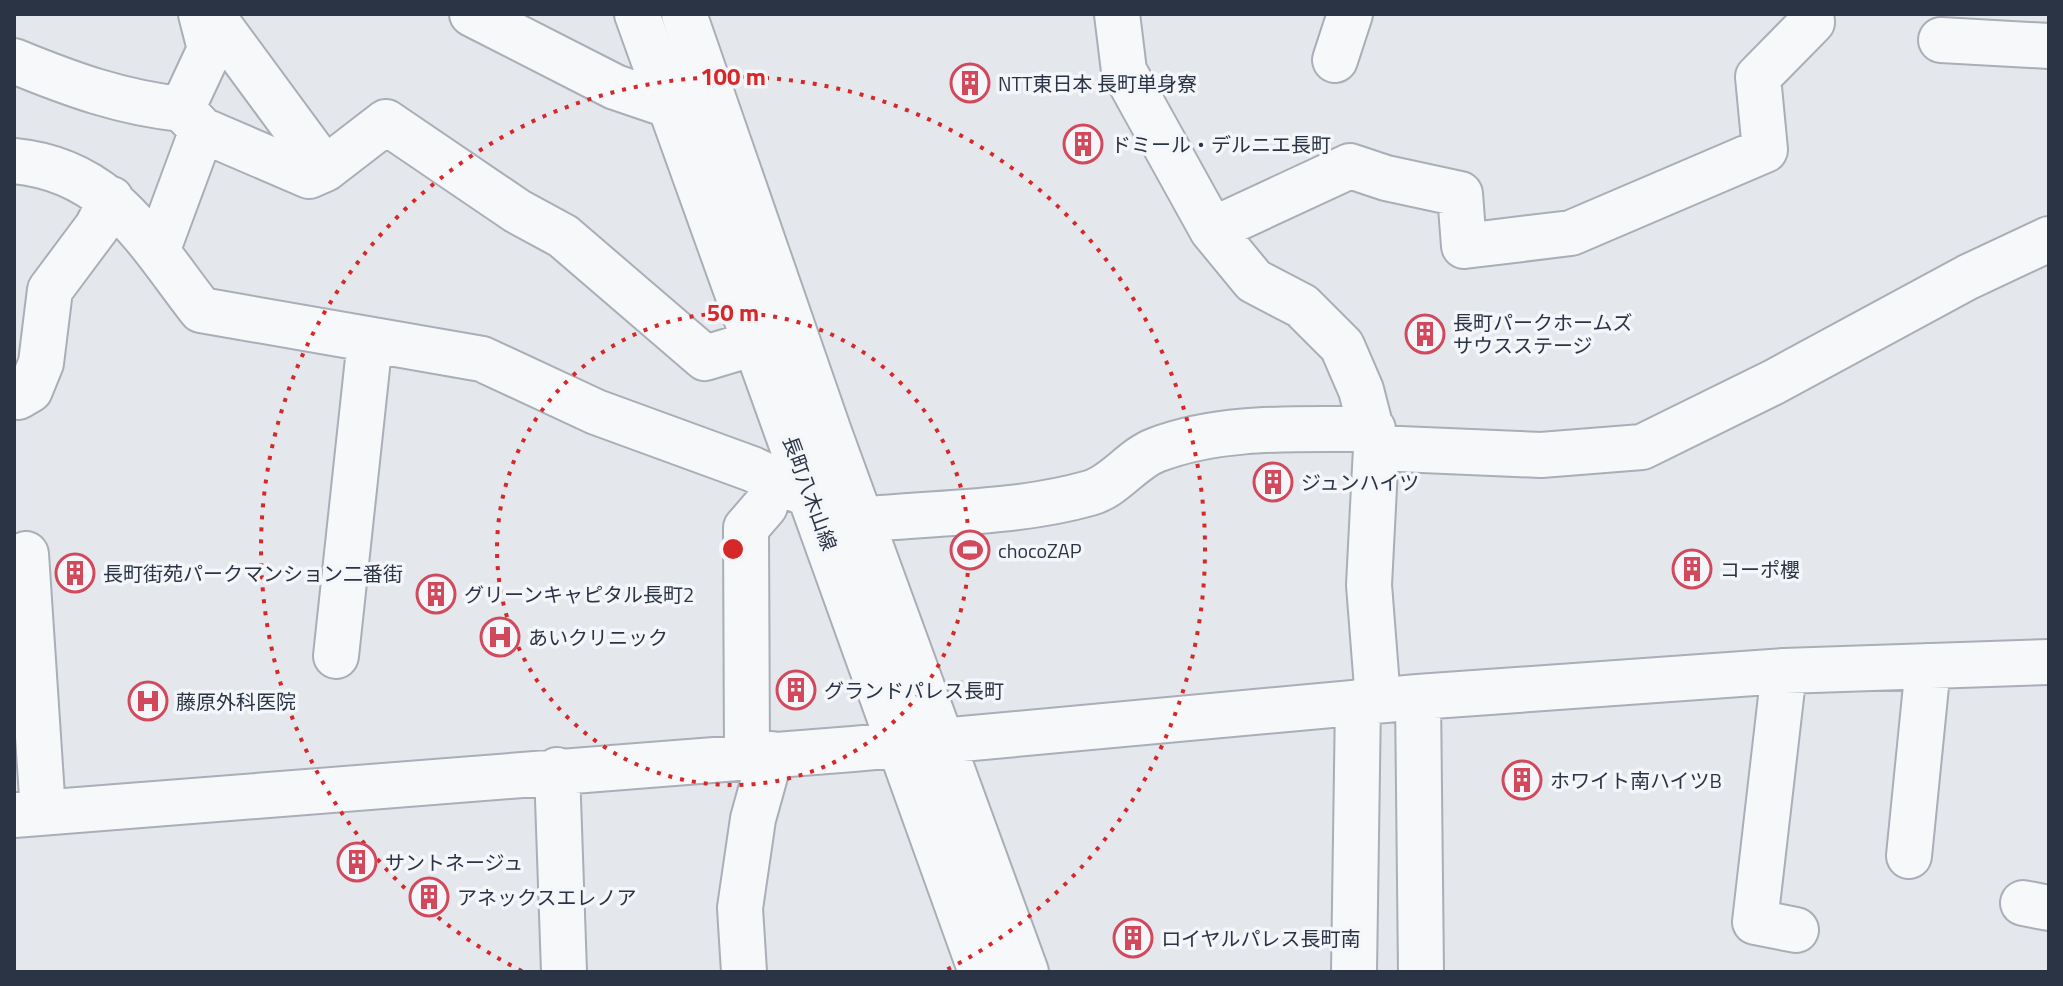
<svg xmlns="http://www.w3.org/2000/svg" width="2063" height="986" viewBox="0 0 2063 986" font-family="'Titillium Web','Noto Sans JP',sans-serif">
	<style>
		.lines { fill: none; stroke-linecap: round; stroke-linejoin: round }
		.minor-casing { stroke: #a9aeb7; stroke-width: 48 }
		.path { stroke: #c2c5cb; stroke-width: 5; stroke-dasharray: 6 6; stroke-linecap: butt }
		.minor { stroke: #f7f8fa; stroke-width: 44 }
		.ring { fill: none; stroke: #d62828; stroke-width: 4; stroke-dasharray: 4 8 }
		.labels { text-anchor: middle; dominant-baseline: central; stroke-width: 7; stroke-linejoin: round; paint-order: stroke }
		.poi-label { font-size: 20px; fill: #2b3445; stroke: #f4f6f9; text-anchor: start }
		.street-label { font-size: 20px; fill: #2b3445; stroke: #f4f6f9 }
		.centre { fill: #d62828; stroke: #f4f6f9; stroke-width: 4 }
		.ring-label { font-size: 24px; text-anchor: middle; font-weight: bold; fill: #d62828; stroke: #f4f6f9; stroke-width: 7; stroke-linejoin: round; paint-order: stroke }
	</style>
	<rect width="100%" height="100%" fill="#e4e7ec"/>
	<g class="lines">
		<g class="minor-casing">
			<path id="minor" d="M211,14L325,169L386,122L517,211L563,236L705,358L755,343
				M472,14L615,87L668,105
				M637,14L981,972
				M684,14L829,432L1026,972
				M1117,14L1124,71L1212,230L1254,281L1302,306L1342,346L1361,390L1376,448L1369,585L1378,700
				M1941,40L2049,46
				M1335,60L1350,14
				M14,61C70,84 122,103 182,109L202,130L309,176L325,169
				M182,109L210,49L201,14
				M14,161C111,170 147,241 201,310L482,359L596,412L752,469L813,497
				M1212,230L1350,166L1386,178L1460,194L1464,246L1571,233L1765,150L1758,77L1812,22L1811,14
				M158,249L202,130
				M18,397L30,390L41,363L50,290L97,227L111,199
				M1376,448L1541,455L1642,447L1774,382L1968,277L2049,239
				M861,520C936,512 1016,514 1090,493C1115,486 1132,459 1156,450C1224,424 1302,430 1373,429
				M26,554L43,812
				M336,656L370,340
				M1784,671L1755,922L1796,930
				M1418,697L1421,972
				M747,756L746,528L765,506
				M557,770L564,972
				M14,815L853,749L1418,697L1784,671L2049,662
				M1909,856L1928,666
				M2023,903L2049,908
				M744,972L740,908L753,819L771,754
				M1354,972L1358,702"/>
		</g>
		<path class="path" d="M957,683L968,682"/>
		<use href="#minor" class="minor"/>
	</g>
	<g class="ring">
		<circle cx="733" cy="549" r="236"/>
		<path d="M522 971A472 472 0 1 1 944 971"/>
	</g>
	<defs>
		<g id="building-ring" transform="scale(2)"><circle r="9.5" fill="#f4f6f9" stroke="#d1495b" stroke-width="1.5"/><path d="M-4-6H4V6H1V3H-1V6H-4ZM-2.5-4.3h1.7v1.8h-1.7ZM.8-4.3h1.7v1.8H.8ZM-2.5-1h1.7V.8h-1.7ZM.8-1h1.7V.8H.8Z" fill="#d1495b"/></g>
		<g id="stadium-ring" transform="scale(2)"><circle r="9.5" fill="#f4f6f9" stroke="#d1495b" stroke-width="1.5"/><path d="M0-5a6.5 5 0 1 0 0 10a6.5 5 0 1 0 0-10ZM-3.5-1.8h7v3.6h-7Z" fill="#d1495b"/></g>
		<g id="hospital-ring" transform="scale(2)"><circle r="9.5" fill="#f4f6f9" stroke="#d1495b" stroke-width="1.5"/><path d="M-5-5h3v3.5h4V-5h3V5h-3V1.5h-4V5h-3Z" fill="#d1495b"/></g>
	</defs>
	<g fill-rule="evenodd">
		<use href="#building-ring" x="970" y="83"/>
		<use href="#building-ring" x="1083" y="144"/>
		<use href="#building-ring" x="1425" y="334"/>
		<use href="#building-ring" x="1273" y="482"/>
		<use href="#stadium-ring" x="970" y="550"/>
		<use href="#building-ring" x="1692" y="569"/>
		<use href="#building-ring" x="75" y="573"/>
		<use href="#building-ring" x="436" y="594"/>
		<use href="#hospital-ring" x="500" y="637"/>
		<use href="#building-ring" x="796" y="690"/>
		<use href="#hospital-ring" x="148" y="701"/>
		<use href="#building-ring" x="1522" y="780"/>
		<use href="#building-ring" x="357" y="862"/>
		<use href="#building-ring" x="429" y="897"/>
		<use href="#building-ring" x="1133" y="938"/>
	</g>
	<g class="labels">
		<g class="poi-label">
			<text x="998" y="83">NTT東日本 長町単身寮</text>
			<text x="1111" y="144">ドミール・デルニエ長町</text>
			<text x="1453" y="322">長町パークホームズ<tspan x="1453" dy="23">サウスステージ</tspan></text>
			<text x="1301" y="482">ジュンハイツ</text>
			<text x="998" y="550">chocoZAP</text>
			<text x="1720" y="569">コーポ櫻</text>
			<text x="103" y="573">長町街苑パークマンション二番街</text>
			<text x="464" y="594">グリーンキャピタル長町2</text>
			<text x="528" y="637">あいクリニック</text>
			<text x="824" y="690">グランドパレス長町</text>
			<text x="176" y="701">藤原外科医院</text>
			<text x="1550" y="780">ホワイト南ハイツB</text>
			<text x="385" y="862">サントネージュ</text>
			<text x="457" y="897">アネックスエレノア</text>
			<text x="1161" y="938">ロイヤルパレス長町南</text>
		</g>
		<g class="street-label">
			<text transform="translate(810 493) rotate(70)">長町八木山線</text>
		</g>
	</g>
	<circle cx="733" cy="549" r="12" class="centre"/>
	<g class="ring-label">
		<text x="733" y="85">100 m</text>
		<text x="733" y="321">50 m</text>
	</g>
	<rect width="2063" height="986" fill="none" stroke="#2b3445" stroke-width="32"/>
</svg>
